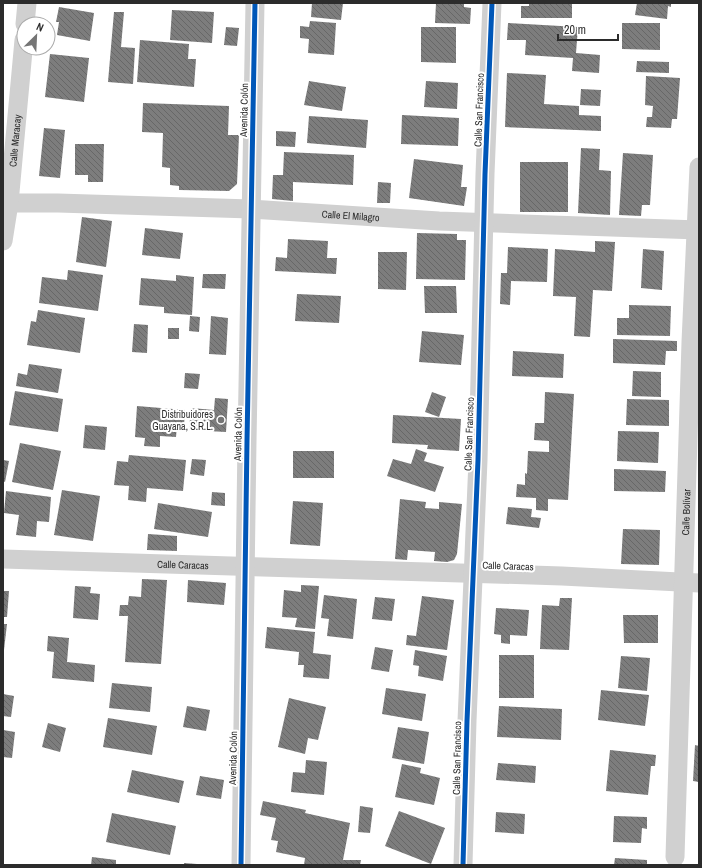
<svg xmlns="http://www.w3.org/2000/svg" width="702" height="868" viewBox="0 0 702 868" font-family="'Archivo Narrow',sans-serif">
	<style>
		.building { fill: url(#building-back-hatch) }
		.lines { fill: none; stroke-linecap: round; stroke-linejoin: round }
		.minor { stroke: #d0d0d0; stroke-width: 19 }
		.cycleway-casing { stroke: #fff; stroke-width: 8 }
		.cycleway { stroke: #0057b8; stroke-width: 5 }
		.poi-dot { fill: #757575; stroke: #fff; stroke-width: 1.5 }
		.labels { text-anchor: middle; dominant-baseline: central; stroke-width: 4; stroke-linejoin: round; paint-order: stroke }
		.street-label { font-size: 10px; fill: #2b2b2b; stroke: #fff }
		.poi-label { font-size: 10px; fill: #2b2b2b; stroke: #fff; text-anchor: end }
	</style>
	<defs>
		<pattern id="building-back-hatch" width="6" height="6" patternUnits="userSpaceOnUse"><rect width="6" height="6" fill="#7d7d7d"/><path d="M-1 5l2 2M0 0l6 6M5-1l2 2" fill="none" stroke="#676767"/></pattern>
	</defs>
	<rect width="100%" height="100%" fill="#fff"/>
	<path class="building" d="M312,3H343L341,20L311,17Z
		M436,3H464V7L471,8L470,24L435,23Z
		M529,3H572V18H521V6H529Z
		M637,3H671V7L668,6L667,19L635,15Z
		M59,7L94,13L90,41L57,35L59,22H56Z
		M172,10L214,12L212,43L170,40Z
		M114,12H124L121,47L135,48L133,84L108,82Z
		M310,21L336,23L334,55L308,53L309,39L300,38V26L309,27Z
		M508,23L578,27L576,53L600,55L599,73L572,71L573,58L525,55L526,40H507Z
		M622,23H660V50L622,49Z
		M226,27L239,28L237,46L224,45Z
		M421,27H456V63L421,62Z
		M140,40L189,44L188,59H196L194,87L137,82Z
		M50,54L89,58L84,102L45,97Z
		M637,61L669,62V73L636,72Z
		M507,73L546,75L544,104L579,106V115L601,116V131L505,127Z
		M646,76L680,78L677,119H672L671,128L646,127L647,117H652L653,106L645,105Z
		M309,81L346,87L342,111L304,105Z
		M426,81L458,83L457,109L424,107Z
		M581,89L601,90L600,106L580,105Z
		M143,103L229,106L228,135H239L237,184L229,191L179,190V186L170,185V168L162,167L163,133L142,132Z
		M402,115L459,118L458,146L401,144Z
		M309,116L368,120L366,148L307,143Z
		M44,128L65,130L60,178L39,176Z
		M276,131L296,132L295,147L276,146Z
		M75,144H104L103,182H88V175H75Z
		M581,148L600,149L599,170L611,171L610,215L578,213Z
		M284,152L354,155L353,185L293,182V201L272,199L273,175H283Z
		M623,153L653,155L650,205H642L641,216L619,215Z
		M414,159L463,165L461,187H467L464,206L409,198Z
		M520,162H568V212H520Z
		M378,182L391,183L390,203H377Z
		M82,217L112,221L106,267L76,262Z
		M145,228L183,233L180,259L142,255Z
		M417,233L457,234V240H466L465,280L416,279Z
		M288,239L328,241L327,258H337L336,274L275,271L276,257L287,258Z
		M595,241L615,242L612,291L593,290L590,337L574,336L576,297L553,296L555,249L595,252Z
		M508,247L548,249L547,282L511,281L510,305L500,304L501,273H507Z
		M643,249L664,251L662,290L641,288Z
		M378,252H407L406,290L378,289Z
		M68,270L103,275L98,311L39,303L42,277L67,280Z
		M203,274H226L225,289L202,288Z
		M176,275L194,277L192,315L164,313V307L139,305L141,278L176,281Z
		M424,286H456L457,313H425Z
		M297,294L341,296L339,323L295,321Z
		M629,305L671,306L670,336L617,335V318H629Z
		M38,310L85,318L80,353L27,345L31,321L36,322Z
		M190,316L200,317L199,332L189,331Z
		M211,316L228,318L226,355L209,354Z
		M134,324L148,325L147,353L132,352Z
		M168,328H179V339H168Z
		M422,331L464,335L461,365L419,362Z
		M613,339L677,341V351H666L665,365L613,363Z
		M513,351L564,354L563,378L512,376Z
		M29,364L62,369L58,393L16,386L18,373L27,375Z
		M633,371L661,372V397L632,396Z
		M185,373L200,374L198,389L184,388Z
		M15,391L63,399L58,432L9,425Z
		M432,392L446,397L439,417L425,412Z
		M545,392L574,394L568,500L548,499V511L536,510V498L516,497L517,484L525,485V473L527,474L528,451L549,452V441L534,440L535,423H544Z
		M215,398L228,399L226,432L189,430L191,408L214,410Z
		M627,399L669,400V426L626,425Z
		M137,406L185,410L184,426L177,425L176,437L160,436V447L144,446L145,438L135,437Z
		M393,415L461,419L459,451L427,449L428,445L392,443Z
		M85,425L107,427L105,450L83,448Z
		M618,431L659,432L658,463L617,461Z
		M20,443L61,451L53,490L12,482Z
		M416,449L427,453L424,461L444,467L435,492L387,476L393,459L411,464Z
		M293,451H334V478H293Z
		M129,455L186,460L183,491L147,488L146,502L128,500L129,486L114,485L117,461L128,462Z
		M192,459L206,460L204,476L190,474Z
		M3,460L9,461L5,482L3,481Z
		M614,469L666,471L665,492L614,491Z
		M62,490L100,496L93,541L54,535Z
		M6,491L51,497L49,522L37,521L36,537L16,535L19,515L4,513Z
		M212,492L225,493V506L211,505Z
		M400,499L426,502L425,508L439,509V502L462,504L457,554L454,560L447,562L434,561L435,552L408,550L407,560L395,559Z
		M293,501L323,503L320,546L290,544Z
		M158,503L212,512L208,537L154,529Z
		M508,507L532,509L531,517L541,518L539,528L506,524Z
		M623,529L660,530L659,565L621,564Z
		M148,534L177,536V551L147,550Z
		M142,579L167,580L161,664L125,662L128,616H119L120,605H128L129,596L141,597Z
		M188,580L226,583L224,605L187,602Z
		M301,585L319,586L315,629L295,627L297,618L282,617L284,590L301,592Z
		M75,586L91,587L90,593L100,594L98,620L73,618Z
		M3,591H9L7,617H3Z
		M324,595L357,599L353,639L327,636L329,619L321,618Z
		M422,596L454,600L447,650L406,645L407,635L416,636Z
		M375,597L395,599L392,621L372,619Z
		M560,598H572L569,650L540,649L542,605L559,606Z
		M496,608L529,610L527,636L510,635V644L501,643V635L494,634Z
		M623,615H658V643H624Z
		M3,624H7L4,650H3Z
		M267,627L315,632L313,653L331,655L329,679L303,677L304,665H298L299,652L265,648Z
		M48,636L69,638L67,662L95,665L94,682L52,678L54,652L47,651Z
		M375,647L393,650L389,672L371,669Z
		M415,650L447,656L443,681L418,676L419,666L413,665Z
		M499,655H534V698H499Z
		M621,656L650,658L647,691L618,688Z
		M112,683L152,687L150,712L109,708Z
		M386,688L426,694L422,721L382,714Z
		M601,690L649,695L645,726L598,720Z
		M3,694L14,696L11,717L3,716Z
		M289,698L326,707L318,740L308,738L305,754L278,747Z
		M187,706L210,710L206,731L183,727Z
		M499,706L562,709L561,740L497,737Z
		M108,718L157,726L152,755L103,747Z
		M48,723L66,728L60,752L42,747Z
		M398,727L429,732L424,764L392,758Z
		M3,730L15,732L12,758L3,757Z
		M695,745L699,746V782L693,781Z
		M610,750L656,755L655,766H651L648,795L606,791Z
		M306,760L327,762L324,795L291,792L293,772L305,773Z
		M498,763L536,766L535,783L496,780Z
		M402,764L421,768L420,773L440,778L434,805L395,797Z
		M132,770L184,781L179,803L127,792Z
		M200,776L224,780L221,799L196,795Z
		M263,801L306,810L305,813L350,823L343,860H361L360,865H304L305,858L276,852L278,841L271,840L276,818L260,815Z
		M360,806L373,808L370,833L358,832Z
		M399,811L445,828L431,864L385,846Z
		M496,812L525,814L524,834L495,832Z
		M112,813L176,826L170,855L106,842Z
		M614,816L647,817V829L642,828L641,843L613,842Z
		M92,857L116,860V865H91Z
		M615,858L647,860V865H614Z
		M184,863L197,864V865H184Z"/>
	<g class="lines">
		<g class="minor">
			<path d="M25,24L27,3"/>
			<path id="s1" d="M3,203H58L251,209L439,221L699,230"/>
			<path id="s2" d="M3,241L9,203L24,40"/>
			<path id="s3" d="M3,559L562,576L699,583"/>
			<path id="s4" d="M675,857L691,342L699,167"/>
			<path d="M241,865L247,441L255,3"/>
			<path d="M463,865L467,721L478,460L485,174L492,3"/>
		</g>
		<g class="cycleway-casing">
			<path id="cycleway" d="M241,865L247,441L255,3
				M463,865L467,721L478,460L485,174L492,3"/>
		</g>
		<use href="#cycleway" class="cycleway"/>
	</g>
	<circle class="poi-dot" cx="221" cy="420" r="4"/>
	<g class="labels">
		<g class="street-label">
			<text transform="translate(244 110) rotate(-89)">Avenida Colón</text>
			<text transform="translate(479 110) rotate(-88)">Calle San Francisco</text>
			<text stroke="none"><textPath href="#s2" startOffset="101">Calle Maracay</textPath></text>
			<text stroke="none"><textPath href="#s1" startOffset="348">Calle El Milagro</textPath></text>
			<text transform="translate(238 434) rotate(-89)">Avenida Colón</text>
			<text transform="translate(469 434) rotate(-88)">Calle San Francisco</text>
			<text stroke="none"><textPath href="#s4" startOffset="345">Calle Bolívar</textPath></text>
			<text stroke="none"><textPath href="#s3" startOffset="180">Calle Caracas</textPath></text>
			<text transform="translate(508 566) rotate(2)">Calle Caracas</text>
			<text transform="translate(233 758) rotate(-89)">Avenida Colón</text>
			<text transform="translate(457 758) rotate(-89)">Calle San Francisco</text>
		</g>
		<g class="poi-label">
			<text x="213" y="414">Distribuidores<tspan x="213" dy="12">Guayana, S.R.L.</tspan></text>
		</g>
	</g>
	<rect width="702" height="868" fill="none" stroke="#2b2b2b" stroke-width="8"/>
	<g transform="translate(36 36) rotate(24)"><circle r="19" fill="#ffffff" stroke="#aaaaaa"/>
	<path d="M0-3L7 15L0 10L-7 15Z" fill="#757575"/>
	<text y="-6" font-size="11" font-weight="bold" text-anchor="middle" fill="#2b2b2b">N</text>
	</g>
	<path d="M558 34v6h60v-6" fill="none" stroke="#2b2b2b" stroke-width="2"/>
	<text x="564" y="34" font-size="12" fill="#2b2b2b" stroke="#ffffff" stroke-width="3" paint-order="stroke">20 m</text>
</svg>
